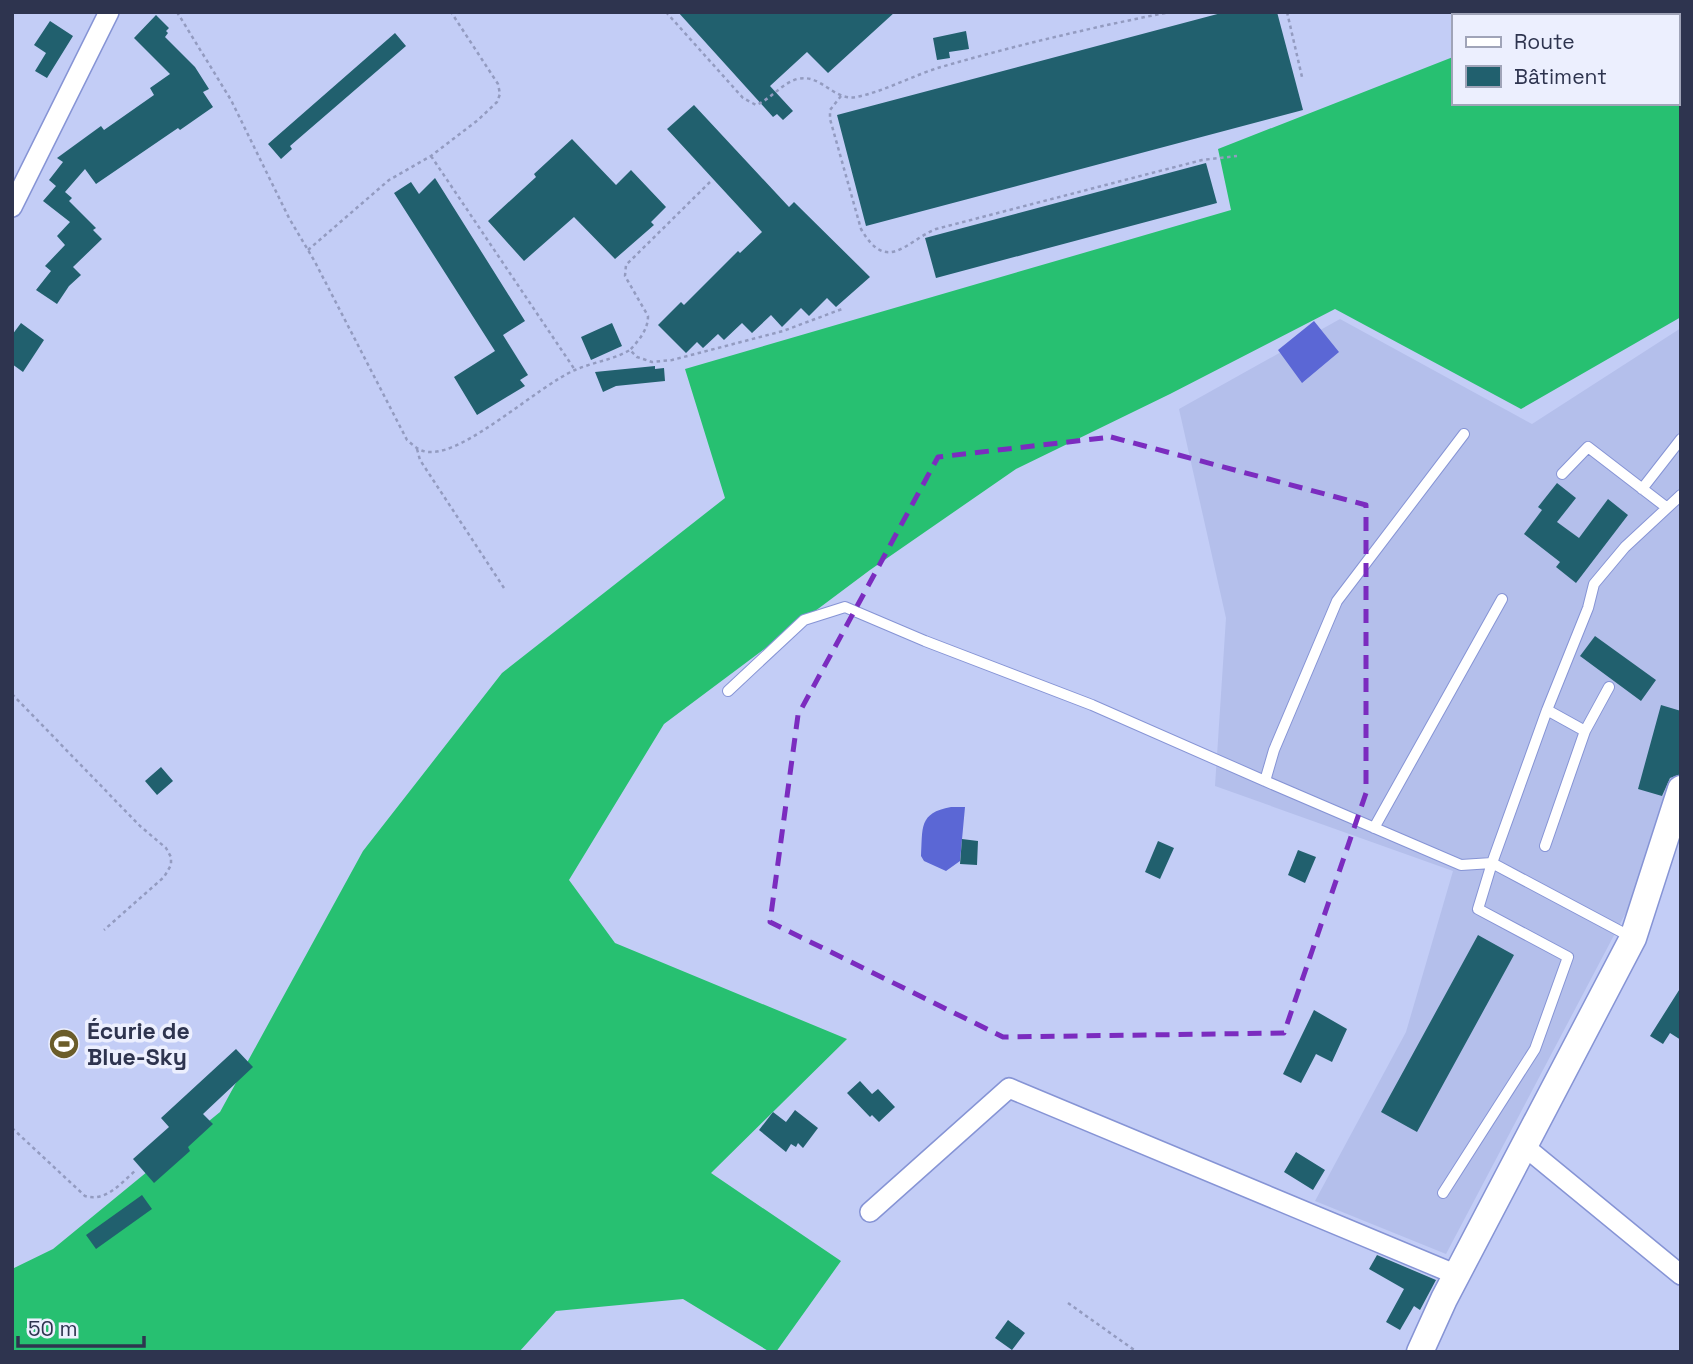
<svg xmlns="http://www.w3.org/2000/svg" width="1693" height="1364" viewBox="0 0 1693 1364" font-family="'Space Grotesk',sans-serif">
	<style>
		.built { fill: #b4bfeb }
		.forest { fill: #27c071 }
		.water { fill: #5b67d5 }
		.building { fill: #21606e }
		.lines { fill: none; stroke-linecap: round; stroke-linejoin: round }
		.service-casing { stroke: #8694d5; stroke-width: 12 }
		.minor-casing { stroke: #8694d5; stroke-width: 22 }
		.secondary-casing { stroke: #8694d5; stroke-width: 29 }
		.path { stroke: #939bc0; stroke-width: 2.5; stroke-dasharray: 3.5 3.5; stroke-linecap: butt }
		.service { stroke: #fff; stroke-width: 10 }
		.minor { stroke: #fff; stroke-width: 19 }
		.secondary { stroke: #fff; stroke-width: 26 }
		.marked { fill: none; stroke: #7b2cbf; stroke-width: 5; stroke-dasharray: 14 9; stroke-linejoin: round }
		.labels { text-anchor: middle; dominant-baseline: central; stroke-width: 7; stroke-linejoin: round; paint-order: stroke }
		.poi-label { font-size: 23px; font-weight: bold; fill: #2e344f; stroke: #eceffe; text-anchor: start }
	</style>
	<rect width="100%" height="100%" fill="#c3cdf6"/>
	<path class="built" d="M1340,319L1532,424L1681,328V748L1631,903L1446,1254L1315,1201L1406,1032L1453,871L1215,786L1226,618L1179,409Z"/>
	<path class="forest" d="M1453,57V103H1677V62L1681,63V317L1521,409L1335,309L1170,394L1016,469L870,570L664,724L569,880L615,943L847,1039L711,1173L841,1261L776,1352H770L683,1299L556,1311L519,1352H12V1269L53,1249L220,1112L363,851L502,673L725,498L685,369L1231,210L1218,149Z"/>
	<path class="water" d="M1314,321L1339,352L1302,383L1278,350Z
		M951,807H965L960,861L946,871L924,861L921,856C923,828 918,813 951,807Z"/>
	<path class="building" d="M678,12H895L828,73L807,52L770,86L793,111L783,120L777,114L773,117Z
		M1225,12H1277L1303,110L866,226L837,115Z
		M156,15L169,28L166,31L168,33L165,37L195,67L209,89L203,92L213,107L180,130L178,128L96,184L85,169L65,192L72,198L69,201L96,228L93,230L102,239L73,267L81,275L69,286L57,304L36,290L51,271L45,266L65,245L57,236L70,222L43,201L56,186L49,180L63,162L57,158L101,126L104,130L154,95L150,88L170,74L134,38Z
		M50,21L73,36L47,78L35,71L46,53L34,45Z
		M966,31L969,49L949,52L950,58L937,60L933,38Z
		M395,33L406,46L290,146L292,149L281,159L268,144Z
		M694,105L789,207L794,202L870,277L836,307L827,298L809,316L801,308L782,327L771,315L752,333L742,323L724,340L718,334L703,348L697,342L686,353L658,325L681,302L684,305L738,251L740,253L762,232L667,129Z
		M572,139L616,185L631,170L666,207L651,222L654,225L615,259L574,217L524,261L488,221L536,177L534,174Z
		M1206,163L1217,203L936,278L925,238Z
		M435,178L525,321L503,335L528,375L520,380L525,386L477,415L454,377L495,351L394,193L411,182L419,194Z
		M21,323L44,340L23,372L12,364V335Z
		M612,323L622,346L591,360L581,337Z
		M655,366V369L664,368L665,381L616,386L603,392L595,372Z
		M1557,483L1576,498L1557,522L1579,538L1608,499L1628,515L1576,583L1556,567L1560,562L1524,534L1542,510L1538,507Z
		M1595,636L1656,680L1641,701L1580,656Z
		M1661,705L1681,711V774L1670,778L1662,796L1638,789Z
		M161,767L173,781L157,795L145,781Z
		M962,839L978,841L977,865L960,864Z
		M1158,841L1174,848L1160,879L1145,872Z
		M1298,850L1316,857L1305,883L1288,875Z
		M1478,935L1514,955L1417,1132L1381,1112Z
		M1681,987V1040L1670,1033L1663,1044L1650,1036Z
		M1314,1010L1347,1029L1332,1062L1316,1054L1301,1083L1283,1074Z
		M236,1049L253,1067L203,1114L213,1124L188,1147L190,1151L154,1183L133,1159L169,1127L161,1118Z
		M860,1081L872,1094L878,1089L895,1107L879,1122L872,1115L870,1117L847,1093Z
		M795,1110L818,1128L803,1148L798,1143L796,1147L791,1144L786,1152L759,1130L773,1112L786,1122Z
		M1296,1152L1325,1170L1313,1190L1284,1172Z
		M142,1195L152,1209L96,1249L86,1235Z
		M1377,1255L1436,1280L1420,1310L1414,1306L1400,1330L1386,1322L1404,1289L1369,1269Z
		M1008,1320L1025,1333L1012,1350L995,1338Z"/>
	<g class="lines">
		<g class="service-casing">
			<path id="service" d="M1562,474L1588,447L1666,507
				M1642,489L1681,439
				M728,691L804,620L845,607L925,641L1092,705L1265,781
				M1585,731L1609,687
				M1374,828L1502,599
				M1545,846L1585,731L1547,710
				M1633,938L1492,863L1547,710L1588,608L1594,584L1625,547L1681,495
				M1443,1193L1535,1049L1568,957L1478,909L1492,863L1461,865L1265,781L1274,750L1337,601L1464,434"/>
		</g>
		<g class="minor-casing">
			<path id="minor" d="M1584,12L1592,16
				M1677,30L1681,31
				M12,207L109,12
				M1524,1146L1681,1275
				M870,1212L1009,1088L1457,1275"/>
		</g>
		<g class="secondary-casing">
			<path id="secondary" d="M1420,1352L1444,1299L1633,938L1681,789"/>
		</g>
		<path class="path" d="M177,12L231,100L289,218L315,262L407,440C414,446 420,452 430,452C466,454 538,386 575,370C593,362 613,360 630,350
			M666,12L743,98L756,105C771,99 781,84 797,79C821,73 833,101 856,97C883,92 914,75 941,67C1017,45 1094,27 1170,12
			M1287,12L1302,77
			M841,96L830,110V119L861,229C887,274 905,242 936,229L1202,160L1237,156
			M431,156L575,370
			M710,182L626,265L625,276L648,316C648,330 639,340 630,350L637,357L652,362L672,360L783,331L842,309
			M308,250L389,180L431,156L478,120L497,102L500,94L498,84L451,12
			M417,449L420,460L504,588
			M12,694L140,826L166,848L171,857V865L164,877L104,930
			M12,1128L85,1196C106,1202 120,1184 135,1171
			M1068,1303L1137,1352"/>
		<use href="#service" class="service"/>
		<use href="#minor" class="minor"/>
		<use href="#secondary" class="secondary"/>
	</g>
	<path class="marked" d="M1111,437L1366,505V793L1284,1033L1003,1037L770,922L798,715L938,457Z"/>
	<defs>
		<g id="stadium-disc" transform="scale(1.575)"><circle r="9.5" fill="#6b5d2a" stroke="#eceffe"/><path d="M0-5a6.5 5 0 1 0 0 10a6.5 5 0 1 0 0-10ZM-3.5-1.8h7v3.6h-7Z" fill="#fff"/></g>
	</defs>
	<g fill-rule="evenodd">
		<use href="#stadium-disc" x="64" y="1044"/>
	</g>
	<g class="labels">
		<g class="poi-label">
			<text x="87" y="1031">Écurie de<tspan x="87" dy="26">Blue-Sky</tspan></text>
		</g>
	</g>
	<rect width="1693" height="1364" fill="none" stroke="#2e344f" stroke-width="28"/>
	<rect x="1452" y="14" width="228" height="91" fill="#eceffe" stroke="#a0a4b8" stroke-width="2"/>
	<rect x="1466" y="37" width="35" height="10" fill="#ffffff" stroke="#a0a4b8" stroke-width="2"/>
	<text x="1514" y="49" font-size="21" fill="#2e344f">Route</text>
	<rect x="1466" y="66" width="35" height="21" fill="#21606e" stroke="#a0a4b8" stroke-width="2"/>
	<text x="1514" y="84" font-size="21" fill="#2e344f">Bâtiment</text>
	<path d="M18 1336v10h126v-10" fill="none" stroke="#2e344f" stroke-width="3.5"/>
	<text x="28" y="1336" font-size="21" fill="#2e344f" stroke="#eceffe" stroke-width="5" paint-order="stroke">50 m</text>
</svg>
